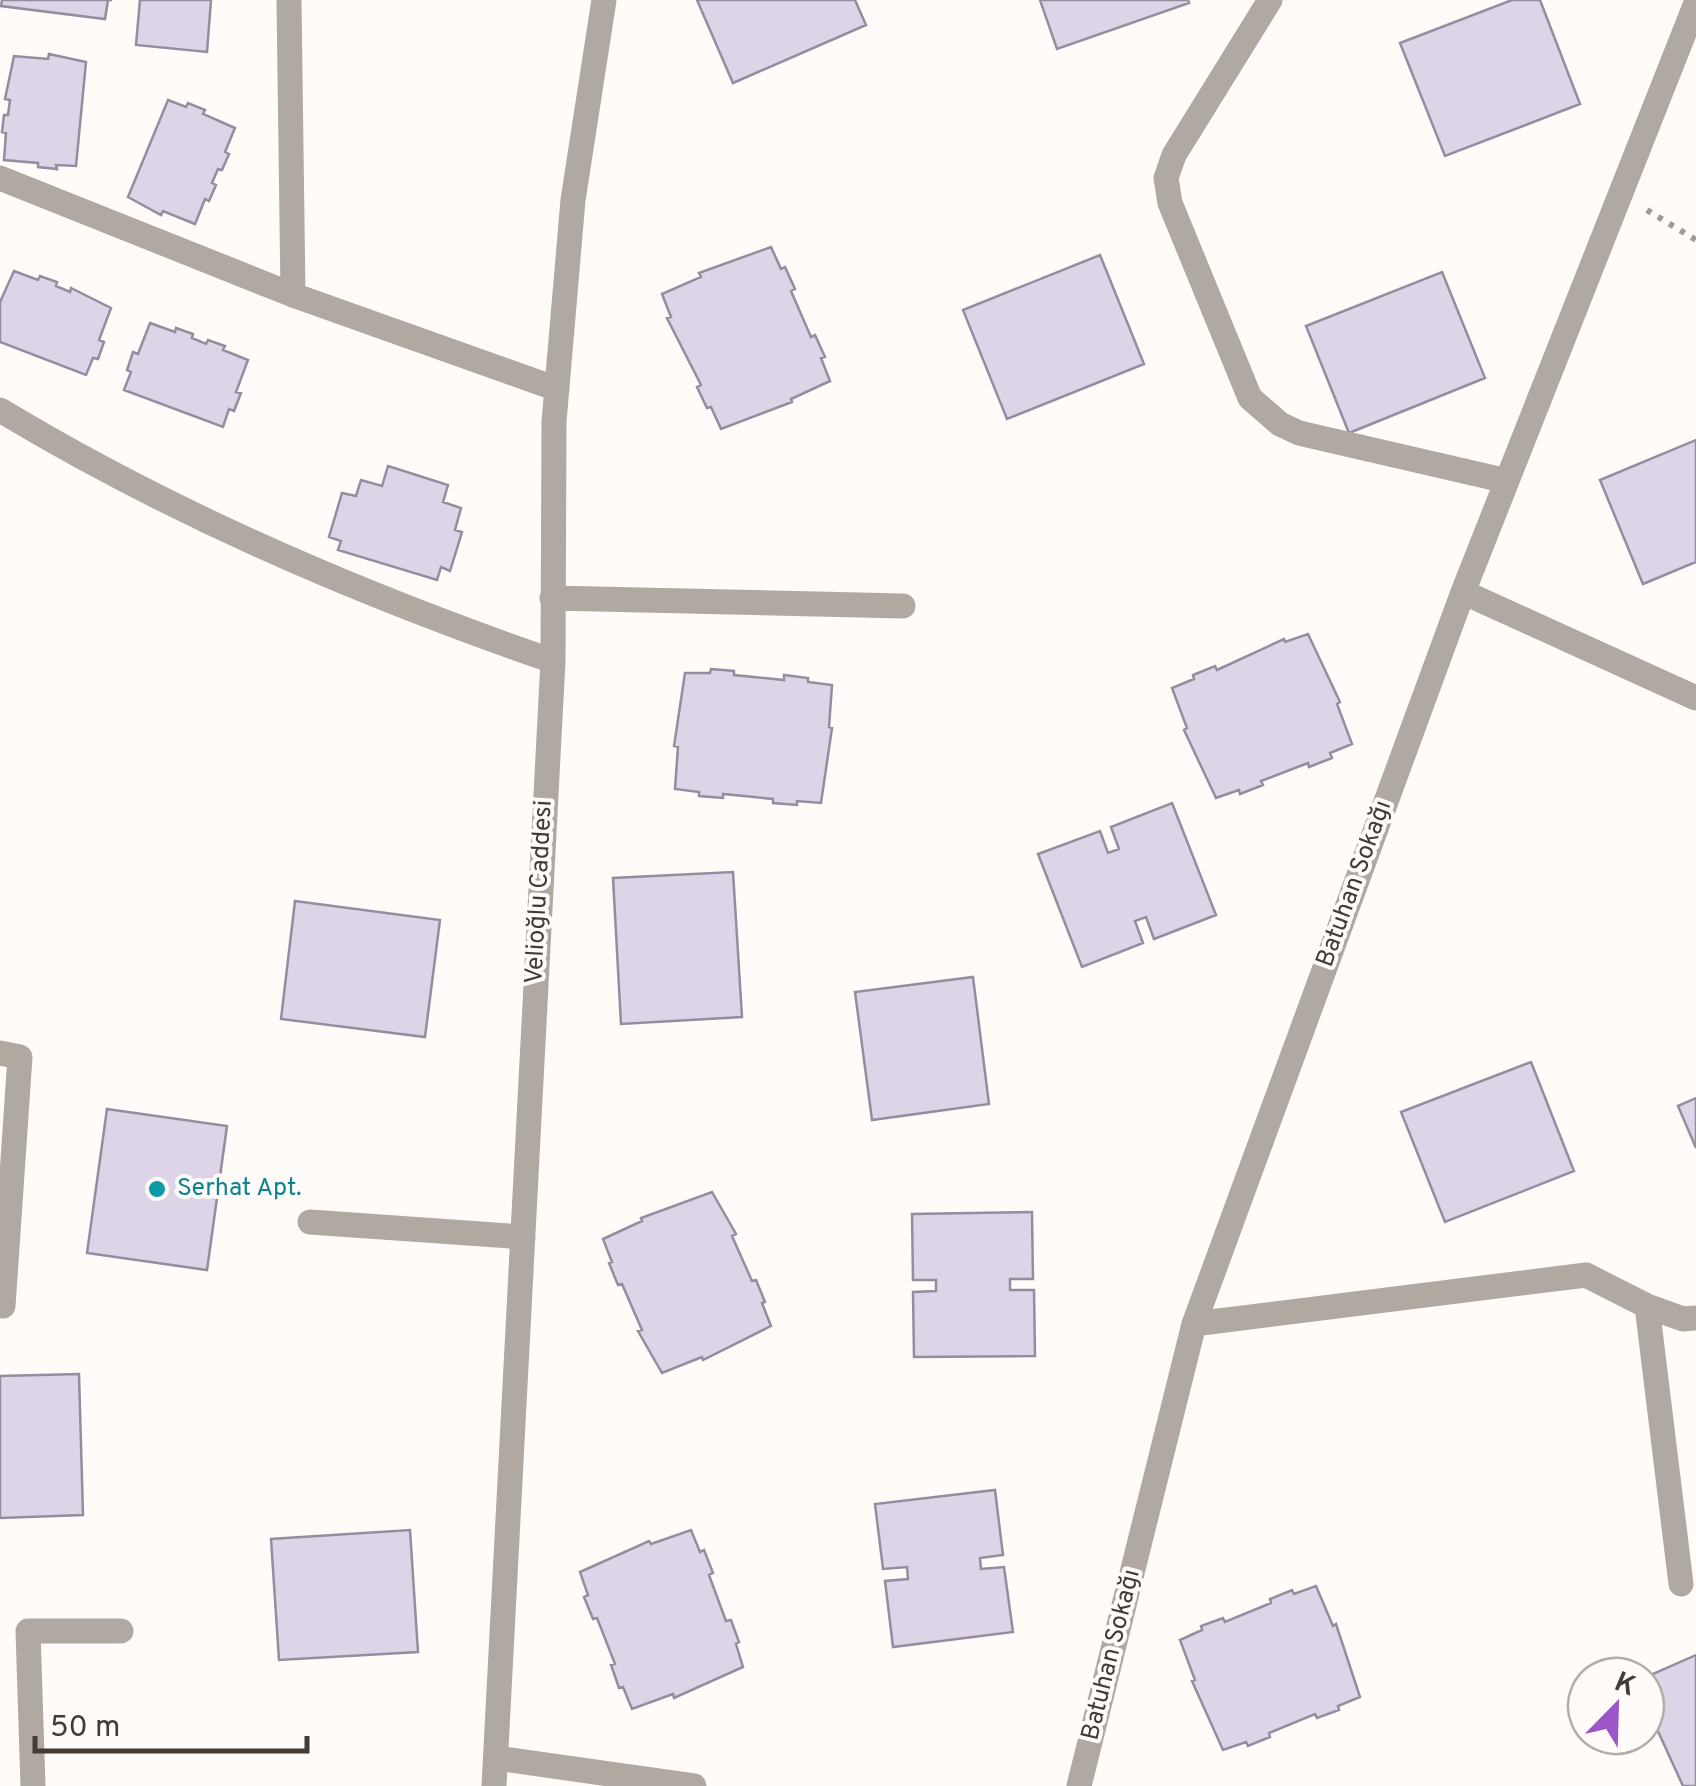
<svg xmlns="http://www.w3.org/2000/svg" width="1696" height="1786" viewBox="0 0 1696 1786" font-family="Overpass,sans-serif">
	<style>
		.building { fill: #ded4e8; stroke: #968c9f; stroke-width: 2.5 }
		.lines { fill: none; stroke-linecap: round; stroke-linejoin: round }
		.path { stroke: #a19b97; stroke-width: 6; stroke-dasharray: 5 8; stroke-linecap: butt }
		.minor { stroke: #b0a9a2; stroke-width: 25 }
		.culture-dot { fill: #0f9aa8; stroke: #fffbf8; stroke-width: 4 }
		.labels { text-anchor: middle; dominant-baseline: central; stroke-width: 8; stroke-linejoin: round; paint-order: stroke }
		.street-label { font-size: 25px; fill: #433b36; stroke: #fffbf8 }
		.culture-label { font-size: 25px; fill: #0d838f; stroke: #fffbf8; text-anchor: start }
	</style>
	<rect width="100%" height="100%" fill="#fffbf8"/>
	<path class="building" d="M2,0H112H108L105,19L1,6Z
		M140,0H211L207,52L136,45Z
		M697,0H855L866,25L733,83Z
		M1040,0H1188L1189,3L1057,49Z
		M1512,0H1540L1580,104L1445,156L1400,43Z
		M49,54L86,62L76,166L56,165L57,169L38,167V163L4,160L6,133L2,132L4,115H8L10,100L5,99L14,56L48,59Z
		M168,100L186,107L188,103L205,110L203,114L235,128L225,152L229,154L222,170L218,169L212,183L216,185L209,201L205,199L195,224L163,211L161,215L128,197Z
		M771,247L781,269L785,267L795,289L791,291L811,337L815,335L825,357L821,358L830,381L791,399L792,402L721,429L711,407L707,408L697,387L701,385L667,318L671,317L662,294L701,277L699,273Z
		M1100,255L1144,364L1007,419L963,310Z
		M14,271L38,280L40,276L57,282L56,286L70,292L71,288L111,308L99,340L104,342L98,359L93,358L86,375L0,342V302Z
		M1442,272L1485,378L1349,433L1306,326Z
		M150,323L175,332L176,328L193,334L192,338L206,344L208,340L225,346L223,350L248,360L236,392L241,393L234,411L229,409L223,427L124,390L131,372L127,370L133,352L138,354Z
		M1696,440V562L1643,584L1600,480Z
		M388,466L448,485L443,502L461,508L455,530L462,532L450,571L441,567L437,580L338,550L341,541L329,537L342,493L356,496L361,480L382,486Z
		M1308,634L1340,702L1337,704L1352,744L1330,753L1332,758L1309,767L1308,763L1261,781L1263,785L1240,794L1239,790L1216,798L1184,730L1187,728L1172,688L1194,679L1193,675L1215,666L1217,670L1284,639L1285,642Z
		M711,669L734,671V675L784,680V675L808,678V682L832,685L829,727L832,728L821,803L797,801V805L773,803V799L723,794V798L699,796V792L675,789L678,747L674,746L685,673H710Z
		M1172,803L1216,915L1154,939L1146,917L1135,921L1143,943L1082,967L1038,854L1100,831L1108,853L1119,849L1111,827Z
		M733,872L742,1017L621,1024L613,878Z
		M295,901L440,920L425,1037L281,1019Z
		M973,977L989,1104L872,1120L855,992Z
		M1531,1062L1574,1171L1445,1222L1401,1112Z
		M1696,1098V1148L1678,1106Z
		M107,1109L227,1126L207,1270L87,1253Z
		M712,1192L736,1234L732,1236L752,1281L756,1280L765,1302L762,1303L771,1326L703,1360L702,1357L662,1373L638,1331L642,1330L622,1284L618,1285L609,1263L612,1262L603,1239L642,1221L641,1218Z
		M1032,1212L1033,1279H1010V1290H1034L1035,1356L914,1357L913,1292L936,1291V1280H913L912,1214Z
		M79,1374L83,1515L0,1518V1376Z
		M995,1490L1003,1555L980,1558L981,1569L1004,1567L1013,1632L893,1647L885,1581L908,1579L907,1567L883,1569L875,1504Z
		M410,1530L418,1652L279,1660L271,1539Z
		M691,1530L700,1552L704,1550L713,1573L709,1575L726,1621L731,1620L739,1642L736,1644L743,1667L674,1698L673,1694L632,1709L623,1687L619,1688L611,1665L615,1664L597,1618L593,1619L584,1597L588,1595L580,1572L649,1541L651,1544Z
		M1316,1586L1333,1626L1336,1624L1360,1697L1338,1706L1339,1710L1317,1718L1315,1714L1269,1733L1270,1737L1248,1746L1246,1742L1223,1750L1192,1681L1195,1680L1180,1640L1202,1630L1201,1626L1223,1618L1225,1622L1271,1603L1270,1599L1292,1590L1294,1594Z
		M1696,1655V1786H1683L1646,1705V1677Z"/>
	<g class="lines">
		<path class="path" d="M1647,210L1696,240"/>
		<path class="minor" d="M289,0L293,295
			M1270,0L1174,155L1166,178L1170,203L1250,398L1280,424L1299,433L1507,481
			M0,178L293,295L557,389
			M0,410C174,515 361,595 553,661
			M1463,592L1696,698
			M552,598L903,606
			M0,1053L20,1057L3,1306
			M310,1222L523,1237
			M1647,1306L1681,1584
			M1194,1324L1586,1275L1647,1306L1683,1319L1696,1318
			M496,1758L694,1786
			M33,1786L28,1631H121
			M494,1786L553,661L554,422L573,200L604,0
			M1079,1786L1194,1324L1463,592L1696,3"/>
	</g>
	<circle class="culture-dot" cx="157" cy="1189" r="10"/>
	<g class="labels">
		<g class="street-label">
			<text transform="translate(1355 884) rotate(-70)">Batuhan Sokağı</text>
			<text transform="translate(540 892) rotate(-87)">Velioğlu Caddesi</text>
			<text transform="translate(1112 1655) rotate(-76)">Batuhan Sokağı</text>
		</g>
		<g class="culture-label">
			<text x="177" y="1189">Serhat Apt.</text>
		</g>
	</g>
	<g transform="translate(1616 1706) rotate(23)"><circle r="48" fill="#fffbf8" stroke="#b4aeaa" stroke-width="2.5"/>
	<path d="M0-8L18 38L0 25L-18 38Z" fill="#9c56ca"/>
	<text y="-15" font-size="28" font-weight="bold" text-anchor="middle" fill="#433b36">K</text>
	</g>
	<path d="M35 1736v15h272v-15" fill="none" stroke="#433b36" stroke-width="5"/>
	<text x="50" y="1736" font-size="30" fill="#433b36" stroke="#fffbf8" stroke-width="8" paint-order="stroke">50 m</text>
</svg>
